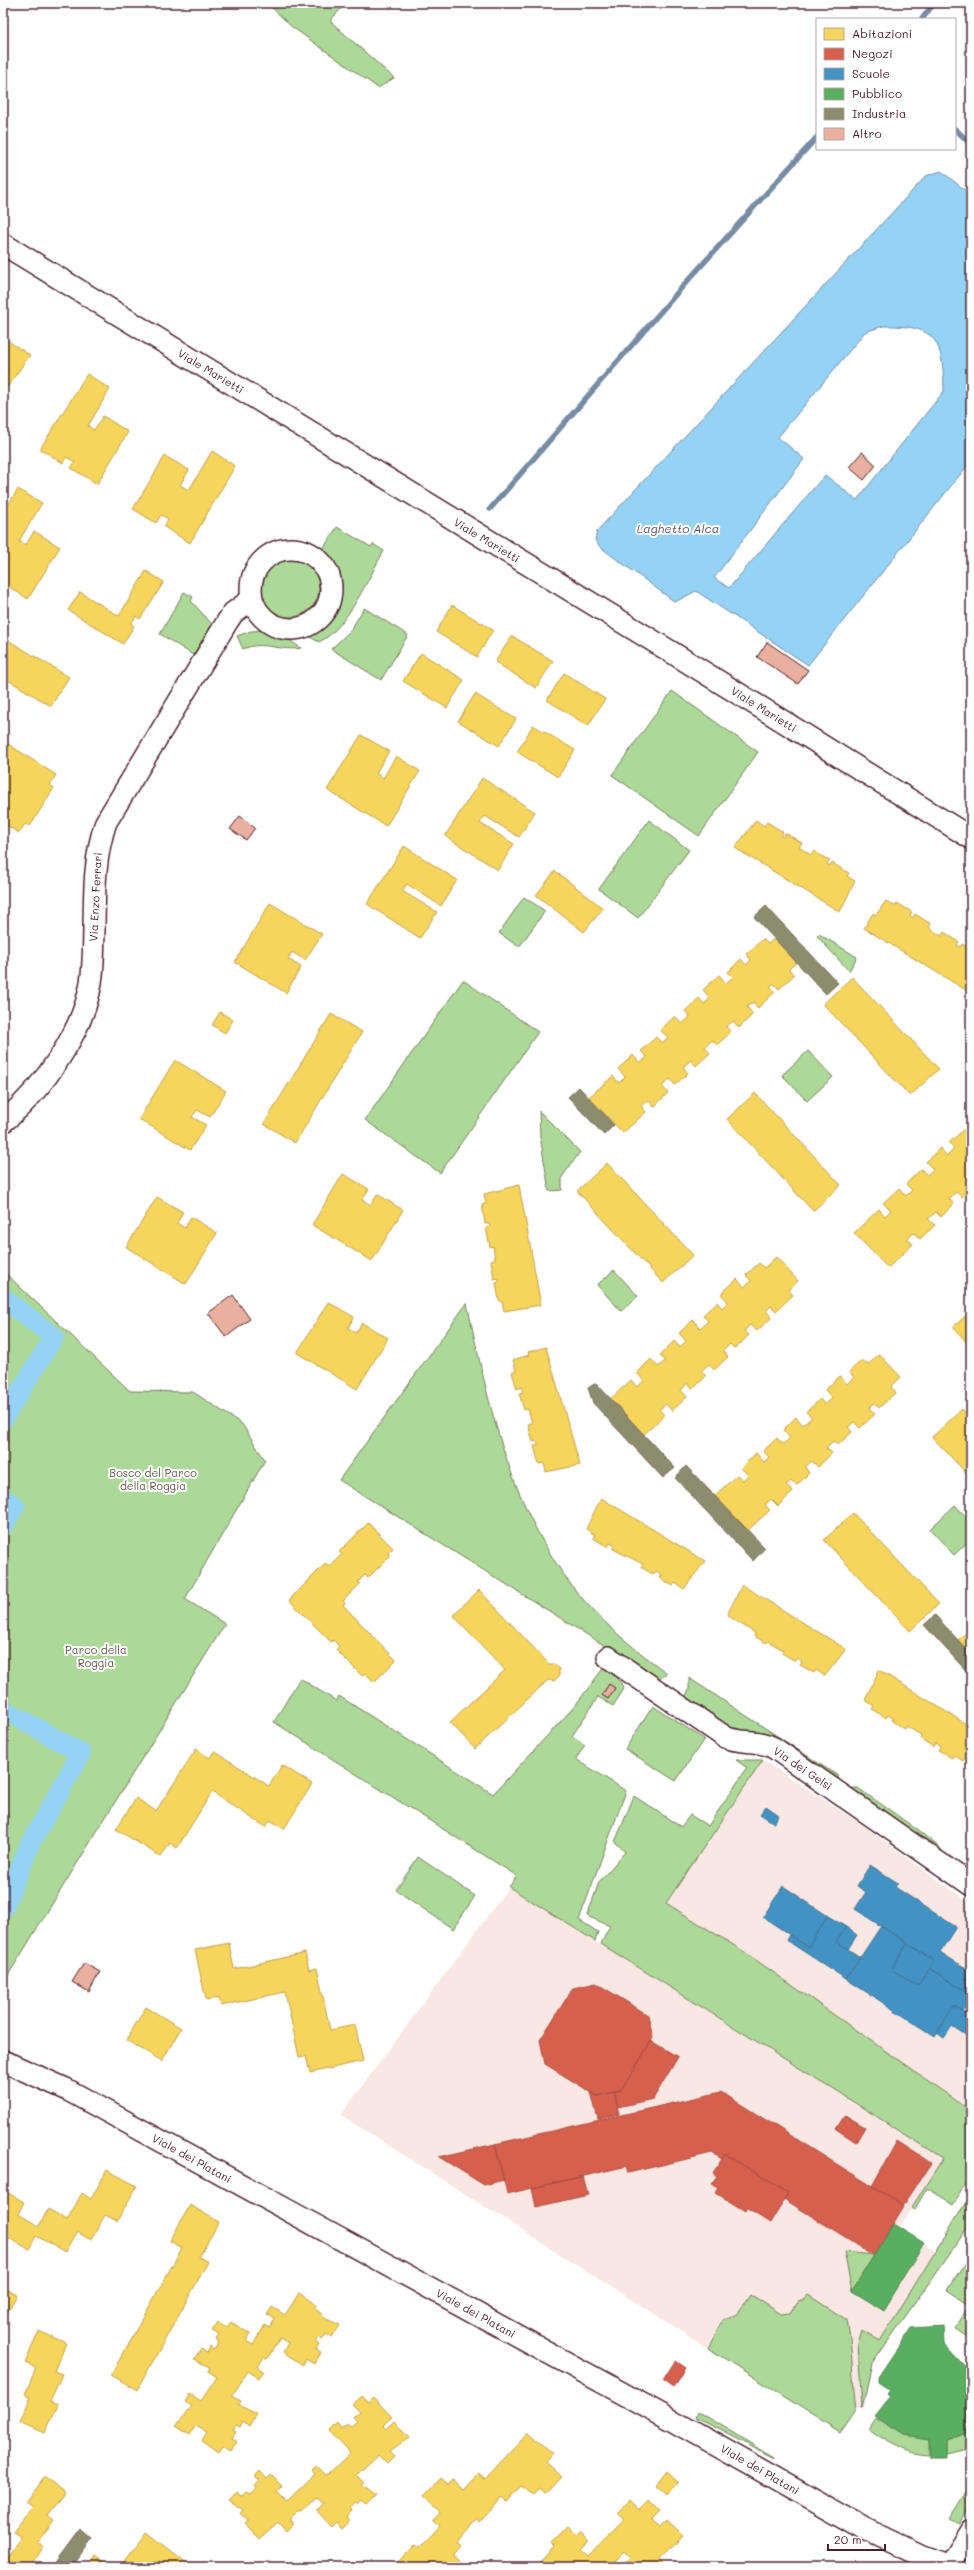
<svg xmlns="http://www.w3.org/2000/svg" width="974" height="2570" viewBox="0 0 974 2570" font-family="Mali,sans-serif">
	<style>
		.built { fill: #f8e7e2 }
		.green { fill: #acd998; stroke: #7b7c62 }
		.water { fill: #95d3f6; stroke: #778ba5; fill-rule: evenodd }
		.homes { fill: #f6d55c; stroke: #c29e4d }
		.shops { fill: #d6604d; stroke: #ac4c43 }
		.schools { fill: #4393c3; stroke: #457095 }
		.public { fill: #5aae61; stroke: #558351 }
		.industry { fill: #8c8c6e; stroke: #786b5a }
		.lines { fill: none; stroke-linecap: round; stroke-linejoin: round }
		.stream { stroke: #778ba5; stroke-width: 5.5 }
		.canal { stroke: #95d3f6; stroke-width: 20 }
		.building { fill: #e9b0a0; stroke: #4a1f2b }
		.minor-casing { stroke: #4a1f2b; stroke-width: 24 }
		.minor { stroke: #fff; stroke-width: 21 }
		.labels { text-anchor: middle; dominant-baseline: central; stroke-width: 4; stroke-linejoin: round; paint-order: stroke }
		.street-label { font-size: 11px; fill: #4a1f2b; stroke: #fff }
		.park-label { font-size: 11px; fill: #67574c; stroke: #fff }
		.water-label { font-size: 12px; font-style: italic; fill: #605568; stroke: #fff }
	</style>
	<rect width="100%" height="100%" fill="#fff"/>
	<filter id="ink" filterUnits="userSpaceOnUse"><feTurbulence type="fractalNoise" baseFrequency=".025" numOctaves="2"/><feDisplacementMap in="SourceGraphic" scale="8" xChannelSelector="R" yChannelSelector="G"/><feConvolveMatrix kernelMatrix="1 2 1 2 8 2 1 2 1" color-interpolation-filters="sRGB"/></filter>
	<g filter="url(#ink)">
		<path class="built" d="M763,1760L858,1822L971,1904V2111L743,1951L666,1903Z
			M509,1887L944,2158L899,2228L947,2258L872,2364L864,2407L856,2411L841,2433L341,2115Z"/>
		<path class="green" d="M267,3H346L330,21L394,78L378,88L292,27Z
			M337,527L371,547L373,544L384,551C368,578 347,629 319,642L310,637L308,632C342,613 348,580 321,552Z
			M261 588a29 29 0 1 1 58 0a29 29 0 1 1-58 0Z
			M184,592L193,597L191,601L212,624L193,655L160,634Z
			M364,608L408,635L381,680L331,649L350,631Z
			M268,630L280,634L301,648C280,652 264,640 243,649L237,636L251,631Z
			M672,691L758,752L699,836L612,775Z
			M649,820L689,850L638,918L599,889Z
			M524,897L545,911L519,947L499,933Z
			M819,934L857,957L849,971L817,936Z
			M463,980L538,1032L440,1173L365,1120Z
			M808,1051L833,1077L807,1101L782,1075Z
			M539,1111L580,1152L562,1177V1190L549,1191L540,1136Z
			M614,1270L638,1296L621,1311L597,1285Z
			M3,1271L130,1391L193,1392L242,1424L265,1460L185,1599L225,1624L7,1977L3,1975V1537L24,1503L3,1489Z
			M467,1303C487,1398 507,1494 564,1575C590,1613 630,1646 667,1673L658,1679L339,1480Z
			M955,1505L971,1522V1539L954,1555L930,1529Z
			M605,1666L623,1685L624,1689L613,1706L598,1697L572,1736L585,1745L576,1759L626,1791L579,1920L598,1932L595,1941L509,1887L517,1876L274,1722L300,1678L336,1701L339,1696L493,1794L574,1707Z
			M689,1678L838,1776L839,1780L766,1734L733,1729L722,1725L685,1698L689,1689Z
			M653,1706L704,1739L676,1781L625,1749Z
			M736,1760H763L666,1903L743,1951L971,2111V2176L953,2204L927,2188L915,2209L912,2207L943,2158L601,1944L610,1926L587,1916L599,1882L625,1852L615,1842L634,1796L681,1827L690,1815L708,1826L747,1768Z
			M852,1788H858C869,1796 944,1846 944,1854L851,1790Z
			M418,1857L475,1896L453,1929L396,1890Z
			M971,2194V2223L872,2364L862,2408L858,2345L862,2330L880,2341Z
			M844,2252L874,2255L852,2291Z
			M971,2254V2305L948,2290Z
			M750,2294L781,2314L791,2313L798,2301L805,2299L808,2295L847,2320C853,2350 852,2381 856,2411L841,2433L708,2348L723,2320L737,2314Z
			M968,2308L971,2310V2340L954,2330Z
			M698,2412L775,2458V2459L696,2418Z
			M876,2418L905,2436L929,2440V2454C906,2453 888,2443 869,2429Z
			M971,2432V2447L946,2453V2440Z
			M971,2484V2504L959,2524L949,2519Z"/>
		<path class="water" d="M941,171L971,195V461L808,665L696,591L675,602L600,547L595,540L597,531L926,176ZM883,326C936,325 943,339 944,391L857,500L825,475L729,588L714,578L804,459L778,437L865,332Z"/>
		<path class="homes" d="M3,338L30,355L3,393Z
			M87,374L110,389L88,426L94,430L103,416L128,432L97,484L71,468L75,462L66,457L63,463L40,449Z
			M212,451L235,466L190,543L164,527L168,519L161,515L156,523L133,509L165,456L189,470L180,485L189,490Z
			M18,489L42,503L19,541L26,545L34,531L60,547L28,599L3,583L6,576L3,574V513Z
			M146,571L164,582L140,619L136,616L131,624L134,626L123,644L68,610L80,592L119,616Z
			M452,605L493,630L477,657L436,632Z
			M512,636L553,661L536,688L495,662Z
			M3,637L69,677L51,706L3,677Z
			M421,653L464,680L447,708L403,681Z
			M564,673L605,699L588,726L547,700Z
			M475,694L516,719L499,746L458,721Z
			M533,725L575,750L558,777L517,752Z
			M361,735L389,751L376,773L383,778L396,756L420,771L386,826L327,790Z
			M8,744L56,775L50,785L54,788L30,826L25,824L19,833L3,823V752Z
			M482,778L535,812L519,837L485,816L480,823L514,844L498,870L445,836Z
			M756,820L764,826L767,822L783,832L781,836L783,837L785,833L802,843L799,847L811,855L814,851L830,861L827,864L830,866L832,863L849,873L847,876L855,881L840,912L735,848Z
			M404,846L457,880L441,906L407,884L402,891L437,912L420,938L367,904Z
			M555,871L603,908L584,932L536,895Z
			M886,901L895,906L897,903L912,912L910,915L913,918L915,914L931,924L929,928L942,936L944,932L959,942L957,945L960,947L962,944L971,949L969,992L864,928L873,913L876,915Z
			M270,903L322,934L305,960L292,952L288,959L301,967L286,993L235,962Z
			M776,937L798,961L789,969L794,975L779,989L773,983L770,987L775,992L758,1008L753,1002L747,1007L753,1014L739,1028L733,1021L726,1027L731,1032L717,1045L712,1040L705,1047L710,1053L696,1066L691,1060L683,1067L688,1073L675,1085L670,1079L662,1086L668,1093L654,1107L648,1100L641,1106L646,1112L623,1133L589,1097L613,1076L619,1083L625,1077L618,1069L633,1055L640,1063L647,1057L641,1051L656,1037L662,1043L668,1037L660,1030L675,1016L682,1024L690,1017L685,1011L699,998L704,1004L710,998L703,990L719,975L726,983L733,977L728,972L741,959L746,965L751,960L746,954L763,939L768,944Z
			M852,977L939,1069L910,1096L823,1004Z
			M220,1012L233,1020L225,1033L212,1025Z
			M331,1014L362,1032L295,1143L264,1124Z
			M175,1060L226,1091L210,1117L197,1110L192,1117L206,1125L190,1150L139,1119Z
			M755,1093L841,1185L813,1211L727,1119Z
			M963,1130L968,1135L971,1132V1189L962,1197L956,1192L949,1199L954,1204L941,1217L936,1212L928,1219L935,1225L920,1239L914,1233L907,1239L913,1244L888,1268L854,1233L879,1209L885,1216L891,1210L883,1203L899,1188L906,1196L912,1190L906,1184L921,1169L927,1175L933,1169L926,1162L940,1148L947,1156L954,1149L949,1143Z
			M607,1163L693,1255L663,1283L577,1191Z
			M343,1174L369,1189L362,1200L371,1205L377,1194L403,1210L372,1261L312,1225Z
			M519,1185L541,1305L504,1311L502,1301H499L496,1283L499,1282V1278L494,1279L491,1260L495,1259L493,1246L490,1247L486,1228L490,1227L489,1224H485L482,1204H486L484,1194Z
			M157,1197L183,1212L177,1223L185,1228L191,1217L217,1233L186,1284L126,1247Z
			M776,1257L798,1281L788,1290L793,1295L776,1311L771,1306L766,1311L772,1317L757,1331L750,1325L744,1331L749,1335L735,1349L730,1344L723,1351L728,1357L714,1370L709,1364L701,1371L706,1376L693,1389L688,1383L681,1390L687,1397L672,1411L666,1404L659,1410L665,1415L641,1437L607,1402L631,1380L637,1387L644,1381L637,1373L651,1359L658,1367L665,1361L660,1355L674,1341L680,1347L686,1341L679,1333L693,1320L700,1328L708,1321L703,1315L717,1302L722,1308L728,1302L721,1294L737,1279L744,1287L751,1281L746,1275L759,1263L764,1268Z
			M328,1302L354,1317L348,1328L356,1333L362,1323L388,1338L357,1389L297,1353Z
			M971,1311V1347L953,1327Z
			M546,1347L580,1465L546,1472L544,1463L539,1464L534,1446L538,1445L537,1441L533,1442L528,1424L532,1423L528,1409L524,1410L519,1393L523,1392L522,1387L517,1389L512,1372L516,1370L513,1360L529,1355L528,1352Z
			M879,1354L901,1377L891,1387L896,1392L879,1408L874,1403L869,1408L875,1414L860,1428L854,1422L848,1427L852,1432L838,1445L833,1441L826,1448L832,1453L818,1467L812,1461L805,1467L809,1473L796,1486L791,1481L786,1485L793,1492L778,1506L771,1499L765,1505L770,1510L745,1533L712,1498L737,1475L743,1480L748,1475L741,1468L756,1453L764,1462L769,1457L763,1451L777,1438L783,1444L790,1438L783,1430L796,1417L803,1425L812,1417L806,1412L820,1399L825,1405L832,1398L825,1390L840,1376L847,1384L854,1377L849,1372L862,1360L868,1365Z
			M962,1409L971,1419V1478L932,1437Z
			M601,1498L705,1561L684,1589L675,1583L673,1586L660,1578L662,1575L656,1571L654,1575L641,1567L643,1564L613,1549L615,1546L610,1543L608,1547L593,1538L595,1535L586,1529Z
			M853,1513L939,1604L910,1631L824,1540Z
			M368,1523L393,1548L388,1553L390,1556L368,1578L365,1575L358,1582L360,1584L343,1601L345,1603L343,1605L396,1660L374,1682L365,1673L362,1676L336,1650L339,1646L333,1640L331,1642L289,1600L326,1563L329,1567L342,1554L339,1552Z
			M742,1585L846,1649L825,1676L816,1670L814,1673L800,1665L802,1662L797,1658L795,1661L782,1653L783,1650L768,1641L766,1643L754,1636L755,1633L727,1615Z
			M479,1590L549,1664H554L559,1669V1676L554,1681L548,1680L475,1749L450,1722L505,1670L453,1615Z
			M971,1628V1658L956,1642Z
			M879,1670L971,1727V1748L963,1761L954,1755L952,1758L938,1750L940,1747L935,1743L933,1747L920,1738L921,1735L906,1726L904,1729L892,1721L893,1718L888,1715L886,1718L872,1709L874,1706L865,1700Z
			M196,1749L210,1758L214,1751L269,1786L282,1765L312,1784L284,1829L270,1820L266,1827L212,1792L177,1848L170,1843L161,1857L116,1829L136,1798L156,1811Z
			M229,1943L234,1969L305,1953L309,1970L317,1968L330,2030L355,2025L363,2061L310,2073L306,2056L299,2057L285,1992L221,2006L219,1997L206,2000L195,1950Z
			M146,2007L181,2028L162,2061L126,2040Z
			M107,2170L137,2186L117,2221L105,2215L91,2240L77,2232L65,2252L36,2236L29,2249L3,2235L5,2228L3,2226V2190L24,2202L18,2214L39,2226L48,2209L67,2220L82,2193L91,2199Z
			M190,2205L219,2222L199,2257L208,2262L137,2390L111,2375L182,2248L170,2241Z
			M3,2287L17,2295L3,2320Z
			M299,2293L316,2305L314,2308L323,2315L322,2317L340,2325L332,2338L326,2334L322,2340L319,2337L316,2342L319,2345L316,2350L321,2353L314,2364L306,2359L303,2365L283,2352L288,2343L280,2338L267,2359L264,2357L258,2367L264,2371L259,2378L248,2371L232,2396L241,2401L238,2405L257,2414L250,2426L243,2421L240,2427L236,2425L233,2430L236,2432L232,2438L237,2442L231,2451L223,2446L219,2452L202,2440L207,2432L196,2426L190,2435L176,2426L192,2406L185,2402L190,2394L201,2401L217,2377L208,2371L210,2367L194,2360L201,2349L207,2353L210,2347L214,2350L219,2342L216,2340L219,2335L212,2331L218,2322L227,2327L231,2322L250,2334L246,2341L253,2345L265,2325L269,2328L274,2319L267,2315L272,2307L285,2315Z
			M39,2331L66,2343L54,2371L62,2374L50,2402L58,2405L45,2433L20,2422L31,2396L25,2394L36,2368L25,2363Z
			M362,2396L368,2402L373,2397L392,2417L383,2425L387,2429L395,2421L410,2437L389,2452L394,2457L387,2464L378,2455L356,2475L364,2483L362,2485L376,2496L366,2506L361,2502L358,2505L355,2503L349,2508L352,2511L347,2516L351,2520L343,2528L337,2522L332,2527L316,2510L323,2503L316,2497L301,2513H297L289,2520L293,2525L286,2532L278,2522L259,2539L244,2524L247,2521L240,2513L243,2510L228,2499L236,2491L242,2496L246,2492L251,2494L257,2488L255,2485L260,2480L255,2476L260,2471L267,2479L271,2475L282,2486L277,2491L287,2501L315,2474L312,2470L316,2466L326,2476L350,2453L329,2431L337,2423L342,2429L347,2424L350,2427L357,2421L353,2417L359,2412L352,2405Z
			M529,2432L552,2453L545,2461L562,2477L546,2494L540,2488L533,2495L522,2486L507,2502L502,2497L479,2522L477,2519L456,2542L460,2546L453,2553L469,2567H393L415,2544L419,2547L439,2526L433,2520L442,2511L425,2495L441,2478L448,2484L453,2479L463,2489L478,2473L484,2480Z
			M3,2462L8,2465L3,2472Z
			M667,2472L678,2482L666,2495L656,2486Z
			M44,2477L65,2492L47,2515L54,2520L37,2543L43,2548L29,2567H3V2553L7,2556L21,2537L13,2532L32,2507L25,2502Z
			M629,2501L638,2510L648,2501L659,2512L651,2520L660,2528L666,2521L682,2536L659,2560L663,2564L660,2567H625L622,2565L631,2556L625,2550L608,2567H536L555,2547L551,2543L566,2528L575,2537L580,2532L590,2542L582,2550L589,2556L624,2520L617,2513Z
			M147,2533L191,2567H120Z
			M95,2557L109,2567H88Z"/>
		<path class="shops" d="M596,1983L648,2015L653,2038L621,2091L597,2096L545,2064L540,2040L573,1988Z
			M651,2041L678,2057L653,2099L618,2107L614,2092L621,2091Z
			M591,2092L597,2096L614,2092L619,2114L598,2119Z
			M721,2092L904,2206L874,2255L784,2199L788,2193L725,2154L722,2159L712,2153L628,2173L626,2166L623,2167L507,2194L495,2144Z
			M845,2115L865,2127L856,2142L836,2129Z
			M897,2141L931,2163L903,2205L872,2186Z
			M495,2144L504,2180L484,2185L439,2157Z
			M725,2154L788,2193L770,2223L746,2208L745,2211L716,2193L719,2188L711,2184L717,2176L713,2173Z
			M583,2176L588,2195L536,2207L532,2188Z
			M675,2361L685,2368L673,2387L663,2380Z"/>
		<path class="schools" d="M766,1806L779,1815L774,1823L760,1814Z
			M870,1865L898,1883L895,1887L956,1927L940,1952L971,1972V1995L929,1968L934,1961L855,1909L866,1892L857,1886Z
			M783,1886L828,1916L808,1947L763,1917Z
			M828,1916L846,1927L836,1941L860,1957L846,1979L786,1940L789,1935L808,1947Z
			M881,1926L908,1943L891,1969L918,1986L929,1968L971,1995V1999L963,2012L954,2006L935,2036L846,1979Z
			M846,1927L857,1935L848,1949L836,1941Z
			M908,1943L934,1961L918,1986L891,1969Z
			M954,2006L971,2017L970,2038L952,2026L944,2038L937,2033Z"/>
		<path class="public" d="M893,2224L924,2243L883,2310L852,2291Z
			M943,2326L944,2344L971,2373V2432L946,2440V2457H930L929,2440L905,2436L875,2416L890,2397L887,2394L890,2390L878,2382V2377L911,2328Z"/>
		<path class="industry" d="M766,906L838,983L826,994L754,917Z
			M579,1087L614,1125L604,1135L568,1097Z
			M596,1383L675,1468L663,1478L593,1403L588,1388Z
			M686,1466L765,1548L753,1561L675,1478Z
			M935,1615L971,1654V1676L924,1625Z
			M80,2529L93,2539L72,2567H52Z"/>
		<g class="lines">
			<path class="stream" d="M922,19L934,3
				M955,129L971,144
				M490,509L683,286L817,137"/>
			<path class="canal" d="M3,1298L54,1337L3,1419
				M3,1498L15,1506L3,1526
				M3,1709L81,1753L35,1835
				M3,1909L30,1844"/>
		</g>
		<path class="building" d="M862,452L876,465L864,480L849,467Z
			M767,642L808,670L798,684L757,657Z
			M240,816L255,828L246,840L230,829Z
			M233,1295L250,1319L226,1337L208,1313Z
			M609,1684L615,1688L608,1699L602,1695Z
			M84,1963L100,1972L89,1992L72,1982Z"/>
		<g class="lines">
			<g class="minor-casing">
				<path id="minor" d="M3,244L668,650L971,838
					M251 589a40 40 0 1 1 80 0a40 40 0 1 1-80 0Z
					M3,1122C43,1089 87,1028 92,975C97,923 89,871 106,822L227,622L233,613L252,599
					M608,1657L725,1737C741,1744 759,1739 774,1748L971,1885
					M3,2061L66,2089L675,2422L863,2528L921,2556L952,2567
					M948,2567L971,2530"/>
			</g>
			<use href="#minor" class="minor"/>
		</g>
	</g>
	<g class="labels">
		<g class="street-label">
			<text transform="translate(211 371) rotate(31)">Viale Marietti</text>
			<text transform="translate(487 540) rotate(31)">Viale Marietti</text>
			<text transform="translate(764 709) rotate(32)">Viale Marietti</text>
			<text transform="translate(95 897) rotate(-87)">Via Enzo Ferrari</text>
			<text transform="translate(803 1768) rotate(34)">Via dei Gelsi</text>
			<text transform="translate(192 2158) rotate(29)">Viale dei Platani</text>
			<text transform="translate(476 2313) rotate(29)">Viale dei Platani</text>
			<text transform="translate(760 2469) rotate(30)">Viale dei Platani</text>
		</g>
		<g class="park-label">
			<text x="153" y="1472">Bosco del Parco<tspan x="153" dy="13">della Roggia</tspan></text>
			<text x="96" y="1649">Parco della<tspan x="96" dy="13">Roggia</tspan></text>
		</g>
		<g class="water-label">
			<text x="678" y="528">Laghetto Alca</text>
		</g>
	</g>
	<rect width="974" height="2570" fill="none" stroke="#fff" stroke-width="16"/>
	<rect x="8" y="8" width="958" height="2554" fill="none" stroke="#4a1f2b" stroke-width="1.5" filter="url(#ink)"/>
	<rect x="816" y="18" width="140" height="132" fill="#ffffff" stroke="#b7a5aa"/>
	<rect x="824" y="28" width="20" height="12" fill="#f6d55c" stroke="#b7a5aa"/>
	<text x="852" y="38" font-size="12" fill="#4a1f2b">Abitazioni</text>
	<rect x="824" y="48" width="20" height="12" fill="#d6604d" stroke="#b7a5aa"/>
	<text x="852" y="58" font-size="12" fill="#4a1f2b">Negozi</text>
	<rect x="824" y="68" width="20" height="12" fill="#4393c3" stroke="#b7a5aa"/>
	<text x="852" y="78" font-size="12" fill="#4a1f2b">Scuole</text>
	<rect x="824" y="88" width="20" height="12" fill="#5aae61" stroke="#b7a5aa"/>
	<text x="852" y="98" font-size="12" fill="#4a1f2b">Pubblico</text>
	<rect x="824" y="108" width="20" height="12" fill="#8c8c6e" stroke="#b7a5aa"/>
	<text x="852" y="118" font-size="12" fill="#4a1f2b">Industria</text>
	<rect x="824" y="128" width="20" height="12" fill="#e9b0a0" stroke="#b7a5aa"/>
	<text x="852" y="138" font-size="12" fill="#4a1f2b">Altro</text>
	<path d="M828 2544v6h57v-6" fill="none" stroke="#4a1f2b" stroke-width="2"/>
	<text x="834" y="2544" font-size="12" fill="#4a1f2b" stroke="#ffffff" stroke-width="3" paint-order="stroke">20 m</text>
</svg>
